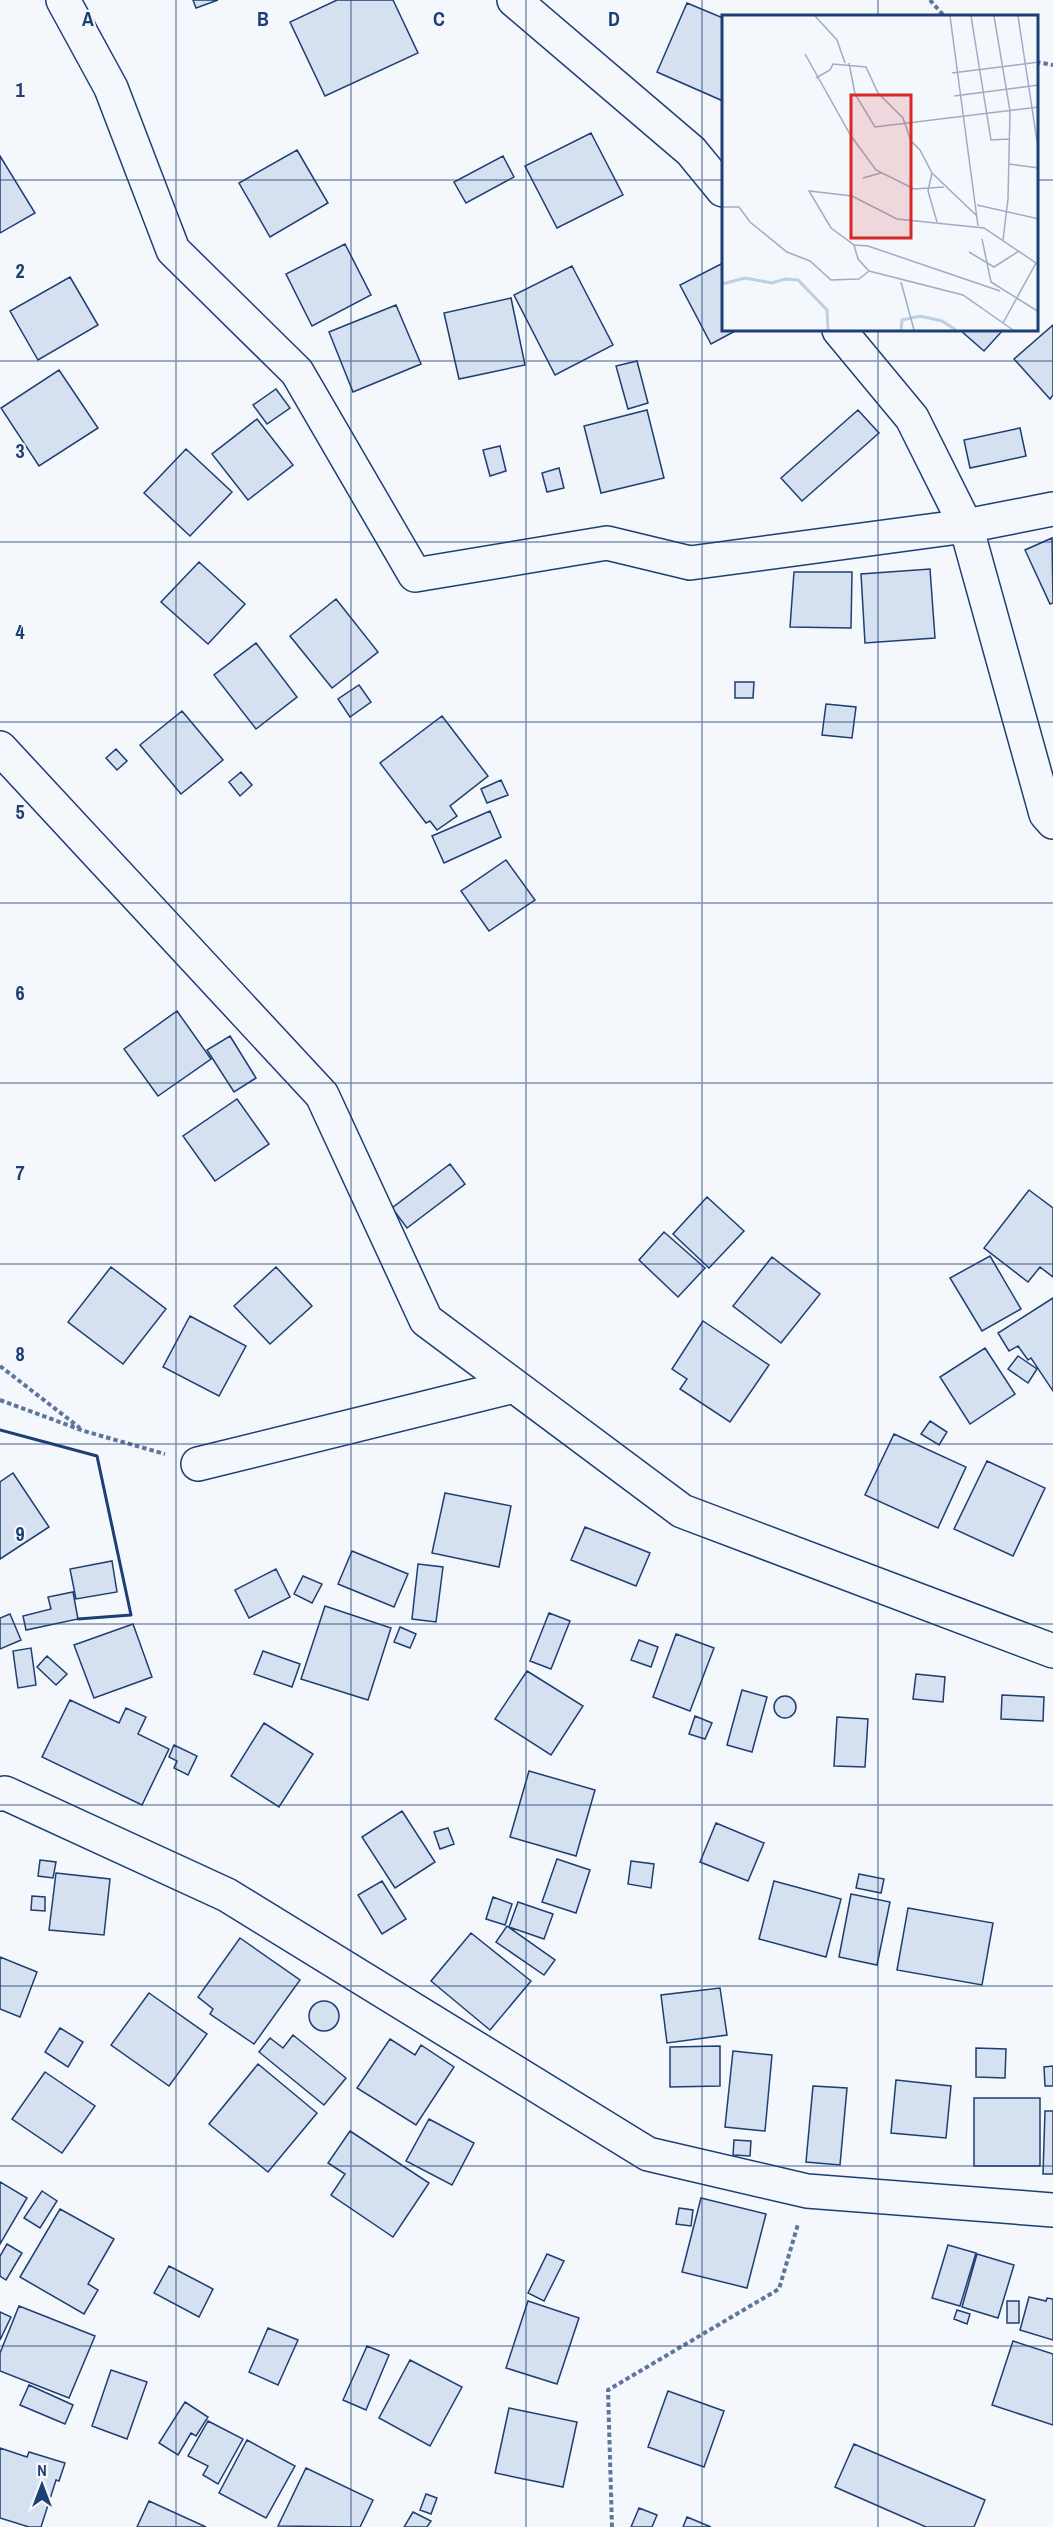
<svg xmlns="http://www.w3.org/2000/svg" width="1053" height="2527" viewBox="0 0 1053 2527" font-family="'Archivo Narrow',sans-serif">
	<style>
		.building { fill: #d5e0f0; stroke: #1d3f73; stroke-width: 1.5 }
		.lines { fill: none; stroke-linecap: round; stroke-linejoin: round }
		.minor-casing { stroke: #1d3f73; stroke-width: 36 }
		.path { stroke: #5e769c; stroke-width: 4; stroke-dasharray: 4.5 3; stroke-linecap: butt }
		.minor { stroke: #f4f7fb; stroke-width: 33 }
		.wall { stroke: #1d3f73; stroke-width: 3 }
		.grid { fill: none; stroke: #1d3f73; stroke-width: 1.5; stroke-opacity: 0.55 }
		.inset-river { fill: none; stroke: #bed0e5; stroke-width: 3 }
		.inset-road { fill: none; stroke: #9eadc5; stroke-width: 1.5 }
		.view { fill: #d62828; fill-opacity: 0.15; stroke: #d62828; stroke-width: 3 }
		.inset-edge { fill: none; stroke: #1d3f73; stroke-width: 3 }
		.grid-label { font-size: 20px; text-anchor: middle; font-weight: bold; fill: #1d3f73; stroke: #f4f7fb; stroke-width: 4.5; stroke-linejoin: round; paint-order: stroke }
	</style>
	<rect width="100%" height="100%" fill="#f4f7fb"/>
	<path class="building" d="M193,0H218L196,8Z
		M337,0H393L418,53L325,96L290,22Z
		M687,3L723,18V101L657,72Z
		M591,133L623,195L557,228L525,166Z
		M297,150L328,203L270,237L239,183Z
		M0,156L35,213L0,233Z
		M503,156L514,177L466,203L454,182Z
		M345,244L371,295L312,326L286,274Z
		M723,263V330H737L711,344L680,285Z
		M572,266L613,345L555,375L514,295Z
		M70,277L98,325L38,360L10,311Z
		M511,298L525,365L459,379L444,313Z
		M396,305L421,364L353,392L329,332Z
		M1053,325V395L1050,399L1014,359Z
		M960,330H1003L984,351Z
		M637,361L648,403L628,409L616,366Z
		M59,370L98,428L39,466L1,408Z
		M276,389L290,408L267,424L253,405Z
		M647,410L664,478L601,493L584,426Z
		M858,410L879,433L802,501L781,478Z
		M257,419L293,465L248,500L212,454Z
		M1020,428L1026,456L970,468L964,440Z
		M500,446L506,471L490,476L483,450Z
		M186,449L232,492L190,536L144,493Z
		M559,468L564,488L547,492L542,473Z
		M1052,538L1053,603L1050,604L1025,550Z
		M199,562L245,604L208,644L161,602Z
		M930,569L935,638L865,643L861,574Z
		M794,572H852L851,628L790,627Z
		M336,599L378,652L332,688L290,636Z
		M256,643L297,697L256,729L214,675Z
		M735,682H754L753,698H735Z
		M359,685L371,702L350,717L338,699Z
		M826,704L856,707L852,738L822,735Z
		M182,711L223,760L181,794L140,745Z
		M442,716L488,776L450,806L457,816L437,830L430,821L426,823L380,763Z
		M116,749L127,761L117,770L106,758Z
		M241,772L252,785L240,796L229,782Z
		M501,780L508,795L487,803L481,789Z
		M490,811L501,837L444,863L432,836Z
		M506,860L535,900L489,931L461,891Z
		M177,1011L211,1059L158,1096L124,1049Z
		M230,1036L256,1078L234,1092L207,1050Z
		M237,1099L269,1144L215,1181L183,1136Z
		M450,1164L465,1184L407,1228L392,1208Z
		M1029,1190L1053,1208V1277L1040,1267L1028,1282L984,1248Z
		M707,1197L744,1231L709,1268L673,1234Z
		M664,1232L705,1268L678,1297L639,1260Z
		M990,1256L1021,1309L982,1331L950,1278Z
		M772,1257L820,1294L781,1343L733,1306Z
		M111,1267L166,1309L123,1364L68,1322Z
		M276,1267L312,1306L270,1344L234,1306Z
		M1053,1298V1391L1031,1358L1028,1360L1018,1346L1009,1351L998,1333Z
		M190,1316L246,1346L219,1396L163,1367Z
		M703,1321L769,1365L730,1422L680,1389L687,1379L672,1369Z
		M985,1348L1015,1394L970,1424L940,1377Z
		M1018,1356L1037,1369L1028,1383L1008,1369Z
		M930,1421L947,1432L939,1445L921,1434Z
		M894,1434L966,1467L938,1528L865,1495Z
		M987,1461L1045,1488L1013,1556L954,1529Z
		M13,1473L49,1527L0,1559V1482Z
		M445,1493L511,1506L499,1567L432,1553Z
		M585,1527L650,1553L636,1586L571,1560Z
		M352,1551L408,1574L394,1607L338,1584Z
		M112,1561L117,1592L76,1599L70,1569Z
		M418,1564L443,1567L436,1622L412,1619Z
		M276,1569L290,1597L249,1618L235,1590Z
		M303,1576L322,1584L312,1603L294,1594Z
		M73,1592L78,1619L26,1630L23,1616L51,1609L48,1597Z
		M325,1606L391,1628L368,1700L301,1679Z
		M549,1613L570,1621L551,1669L530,1661Z
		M10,1614L21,1640L0,1649V1618Z
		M133,1624L152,1677L94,1698L74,1645Z
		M400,1627L416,1634L410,1648L394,1642Z
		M676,1634L714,1648L690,1711L653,1697Z
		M639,1640L658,1647L651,1667L631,1660Z
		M31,1648L36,1685L18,1688L13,1651Z
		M263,1651L300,1664L292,1687L254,1674Z
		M47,1656L67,1674L56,1685L37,1667Z
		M527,1671L583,1706L551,1755L495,1719Z
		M916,1674L945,1677L943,1702L913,1699Z
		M742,1690L767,1697L752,1752L727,1745Z
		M1002,1695L1044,1697L1043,1721L1001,1719Z
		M774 1707a11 11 0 1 1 22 0a11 11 0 1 1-22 0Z
		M70,1700L119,1723L126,1708L146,1717L138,1734L169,1749L142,1805L42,1757Z
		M695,1716L712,1723L705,1739L689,1734Z
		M837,1717L868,1719L865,1767L834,1766Z
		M264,1723L313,1754L279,1807L231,1776Z
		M174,1745L197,1756L188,1775L174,1768L177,1761L169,1757Z
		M529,1771L595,1790L576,1856L510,1837Z
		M402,1811L435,1862L395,1888L362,1837Z
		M716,1823L764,1843L748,1881L700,1862Z
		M448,1828L454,1844L440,1849L434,1832Z
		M557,1859L590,1870L576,1913L542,1902Z
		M40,1860L56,1862L53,1878L38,1876Z
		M631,1861L654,1864L651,1888L628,1884Z
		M56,1873L110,1879L104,1935L49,1930Z
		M859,1874L884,1879L881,1893L856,1888Z
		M382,1881L406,1919L382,1934L358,1895Z
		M774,1881L841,1899L826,1957L759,1939Z
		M851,1894L890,1902L877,1965L839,1957Z
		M32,1896L45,1897V1911L31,1910Z
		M493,1897L512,1904L505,1925L486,1919Z
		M518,1902L553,1914L544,1939L509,1927Z
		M908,1908L993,1923L982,1985L897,1970Z
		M507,1926L555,1960L544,1975L496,1942Z
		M471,1933L531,1981L490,2030L431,1981Z
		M240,1938L300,1980L254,2044L210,2014L213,2009L198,1997Z
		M0,1957L37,1972L20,2017L0,2009Z
		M720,1988L727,2035L667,2043L661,1995Z
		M149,1993L207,2034L169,2086L111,2045Z
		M309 2016a15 15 0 1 1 30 0a15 15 0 1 1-30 0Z
		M60,2028L83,2042L68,2067L45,2052Z
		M293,2035L346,2078L324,2105L259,2052L270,2038L283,2048Z
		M390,2039L415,2055L421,2045L454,2067L416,2125L357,2088Z
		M720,2046V2086L670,2087V2047Z
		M976,2048L1006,2049L1005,2078L976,2077Z
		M733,2051L772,2055L765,2131L725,2127Z
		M258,2064L317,2113L268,2172L209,2124Z
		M1053,2066V2086H1045L1044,2067Z
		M45,2072L95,2106L62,2153L12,2119Z
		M896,2080L951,2086L946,2138L891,2133Z
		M813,2086L847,2088L840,2165L806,2162Z
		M974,2098H1040V2166H974Z
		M1045,2111H1053V2174H1043Z
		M429,2119L474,2143L452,2185L406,2161Z
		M350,2131L429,2183L393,2237L331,2195L345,2174L328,2163Z
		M734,2140L751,2141L750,2156L733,2155Z
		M0,2182L27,2198L0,2244Z
		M42,2191L57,2201L40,2228L24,2218Z
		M701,2198L766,2214L747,2288L682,2272Z
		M679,2208L693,2210L691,2226L676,2224Z
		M60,2209L114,2239L88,2284L98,2290L84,2314L20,2277Z
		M7,2244L22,2253L6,2280L0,2276V2256Z
		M948,2245L976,2253L960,2306L932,2298Z
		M547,2254L564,2261L544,2301L528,2293Z
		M977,2254L1014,2265L998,2318L962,2307Z
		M169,2266L213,2289L199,2317L154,2293Z
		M1029,2297L1046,2301L1047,2298L1053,2299V2340L1020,2330Z
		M528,2301L579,2318L557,2384L506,2368Z
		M1007,2301H1019V2323H1007Z
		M19,2306L95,2336L69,2398L0,2371V2353Z
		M957,2310L970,2314L967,2324L954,2319Z
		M0,2312L11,2317L0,2340Z
		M268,2328L298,2340L278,2385L249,2372Z
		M1013,2341L1053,2354V2425L992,2405Z
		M367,2346L389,2355L366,2410L343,2400Z
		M410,2360L462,2387L430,2446L379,2418Z
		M111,2370L147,2382L127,2439L92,2426Z
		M29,2385L73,2405L65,2424L20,2405Z
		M668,2391L724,2411L704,2467L648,2447Z
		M185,2402L208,2417L196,2436L191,2433L178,2455L159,2443Z
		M509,2408L577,2422L563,2487L495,2473Z
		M208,2421L243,2439L218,2484L203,2475L208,2466L188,2456Z
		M247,2440L295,2466L266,2518L219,2493Z
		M854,2444L985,2500L974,2527H926L835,2487Z
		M0,2448L27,2457L29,2452L65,2463L59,2481L56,2480L41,2527H29L0,2518Z
		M306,2468L373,2500L360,2527L278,2526Z
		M426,2494L437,2498L431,2514L420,2510Z
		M149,2501L206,2527H137Z
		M639,2508L657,2515L652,2527H631Z
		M413,2512L431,2521L427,2527H404Z
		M687,2517L711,2527H683Z"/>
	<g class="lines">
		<g class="minor-casing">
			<path id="minor" d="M63,0L111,88L173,250L297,372L415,575L607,543L690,563L966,526L1053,509
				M514,0L691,151L723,190
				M839,330L912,418L966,526L1046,814L1053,822
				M0,748L322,1095L426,1320L682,1511L1053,1651
				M198,1464L514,1386
				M0,1794L5,1793L227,1895L648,2154L807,2191L1053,2210"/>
		</g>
		<path class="path" d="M930,0L944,16
			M1036,62L1053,65
			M0,1366L80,1428
			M0,1400L84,1431L165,1454
			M612,2527L608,2390L779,2289L798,2224"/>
		<use href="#minor" class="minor"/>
		<path class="wall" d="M0,1430L97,1456L131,1615L78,1619"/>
	</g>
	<path class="grid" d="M176,0V2527M351,0V2527M526,0V2527M702,0V2527M878,0V16M0,180H723M1036,180H1053M878,330V2527M0,361H1053M0,542H1053M0,722H1053M0,903H1053M0,1083H1053M0,1264H1053M0,1444H1053M0,1624H1053M0,1805H1053M0,1986H1053M0,2166H1053M0,2346H1053"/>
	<g transform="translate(722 15)">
		<rect width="316" height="316" fill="#f4f7fb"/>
		<path class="inset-river" d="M0,269L23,263L50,268L63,264L76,265L105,295L106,315M179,315L180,305L198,301L220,306L234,315"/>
		<path class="inset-road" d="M93,1L115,25L123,48M228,1L256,211M249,1L269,125L287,124M272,1L288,96L286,184L281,225M296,1L315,126M83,39L129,121L154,155L192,174L222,172M127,48L133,79L153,112L317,92M230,58L317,47M94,63L108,55L111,49L144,52L156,78L181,103L189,126L198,135L210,158L255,201M232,81L317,70M287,149L317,153M210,158L206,176L215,207M141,163L159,158M255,190L317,204M0,192H17L28,207L65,237L88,246L109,265L137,264L147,256M260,224L269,267L317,297M132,230L146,231L278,276M247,237L272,252L297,236M179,267L192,315M281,308L314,248M291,315L241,280L147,256L136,244L132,230L109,213L87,176L130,181L175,204L262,213L317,250"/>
		<path class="view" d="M129,80H189V223H129Z"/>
		<rect width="316" height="316" class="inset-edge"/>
	</g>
	<g class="grid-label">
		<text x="88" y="26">A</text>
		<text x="263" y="26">B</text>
		<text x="439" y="26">C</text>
		<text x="614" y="26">D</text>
		<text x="20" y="97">1</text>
		<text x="20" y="278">2</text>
		<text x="20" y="458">3</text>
		<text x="20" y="639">4</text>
		<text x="20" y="819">5</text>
		<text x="20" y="1000">6</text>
		<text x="20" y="1180">7</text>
		<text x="20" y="1361">8</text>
		<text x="20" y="1541">9</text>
	</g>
	<g transform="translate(42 2485)" stroke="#f4f7fb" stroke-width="4.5" paint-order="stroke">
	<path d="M0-4.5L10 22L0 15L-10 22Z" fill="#1d3f73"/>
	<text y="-9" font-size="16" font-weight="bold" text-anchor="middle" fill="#1d3f73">N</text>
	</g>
</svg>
